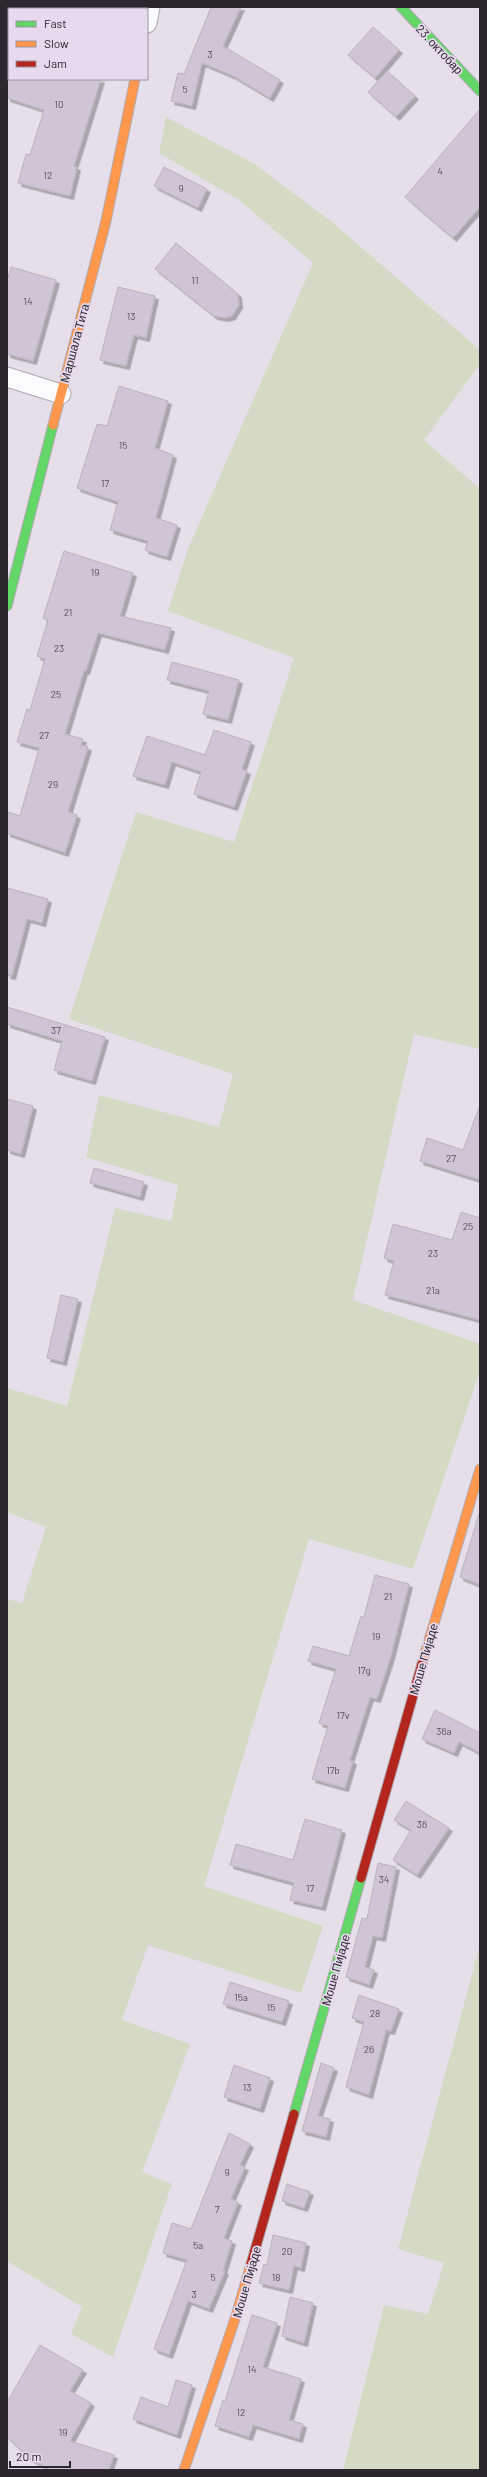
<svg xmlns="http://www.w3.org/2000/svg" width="487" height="2477" viewBox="0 0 487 2477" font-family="Barlow,sans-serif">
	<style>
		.green { fill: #d4dac4 }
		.building { fill: #cfc5d6; stroke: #b9b3bc; filter: url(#shadow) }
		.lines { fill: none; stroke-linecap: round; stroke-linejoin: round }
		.street-casing { stroke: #afa9b1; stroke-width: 21 }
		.fast-casing { stroke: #afa9b1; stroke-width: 11 }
		.slow-casing { stroke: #afa9b1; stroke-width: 11 }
		.jam-casing { stroke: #afa9b1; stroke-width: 11 }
		.street { stroke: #fbfafc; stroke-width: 19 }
		.fast { stroke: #63d668; stroke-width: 9 }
		.slow { stroke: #ff974d; stroke-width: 9 }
		.jam { stroke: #b3261e; stroke-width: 9 }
		.labels { text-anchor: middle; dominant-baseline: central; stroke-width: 3.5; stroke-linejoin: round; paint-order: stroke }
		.number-label { font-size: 10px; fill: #554e59 }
		.street-label { font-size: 12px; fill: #2c272f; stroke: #e7d9ee }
	</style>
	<defs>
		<filter id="shadow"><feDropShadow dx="3.5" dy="3.5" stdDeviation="0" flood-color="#0004"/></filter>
	</defs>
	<rect width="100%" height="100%" fill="#e6dee9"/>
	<path class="green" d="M166,117L253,163L332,222L480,350V364L424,440L480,489V1049L414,1034L353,1300L480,1344V1371L413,1569L309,1539L204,1886L323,1926L301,1993L148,1945L122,2020L190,2044L142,2172L172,2184L113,2357L71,2334L82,2307L7,2261V1599L22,1603L46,1527L7,1512V1388L67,1406L115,1208L171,1221L178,1185L86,1157L99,1095L219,1127L233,1074L69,1019L136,812L234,842L294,658L168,611L188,549L313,263L239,200L159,153Z
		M480,1945V2470H343L384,2305L428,2314L444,2263L398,2249Z"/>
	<path class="building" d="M211,7H241L223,46L280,80L270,98L233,76L202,63L192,106L171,101L178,73L184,74Z
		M373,27L399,50L375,78L348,55Z
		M387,71L415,96L396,117L368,92Z
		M7,79H101L74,166L77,167L70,196L18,183L26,154L30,155L44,110L7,98Z
		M480,109V207L453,238L405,197Z
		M164,167L207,189L198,208L154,186Z
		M176,243L238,294L239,305L232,316L225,318L214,316L155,269Z
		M11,267L56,280L33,361L7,354V281Z
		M118,287L155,296L146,338L134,335L126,366L100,360Z
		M119,386L168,401L155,448L173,455L156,518L177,525L167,557L145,550L148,541L110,530L118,502L77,488L97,424L107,426Z
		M64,551L133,573L120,616L171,628L165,650L98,633L86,671H84L65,734L83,739L81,745L88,747L68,812L77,815L65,853L7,833V812L20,816L39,748L17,742L27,709L30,710L45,659L37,656L48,620L43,618Z
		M172,662L239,680L228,720L203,714L209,691L167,680Z
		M214,730L251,742L242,769L247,771L234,807L194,794L201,772L172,762L165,785L133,776L147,736L205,755Z
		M7,888L48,899L42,923L27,919L12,976L7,975Z
		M7,1007L105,1037L92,1081L54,1070L62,1041L7,1024Z
		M7,1099L33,1106L21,1154L7,1150Z
		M479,1108L480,1180L420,1161L427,1138L463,1150Z
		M94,1168L144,1182L140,1197L90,1183Z
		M461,1212L480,1218V1320L385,1295L394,1261L384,1258L393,1224L452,1240Z
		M61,1295L78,1299L63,1362L47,1358Z
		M479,1514H480V1585L460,1577Z
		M375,1575L409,1584L391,1656L377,1699L370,1697L350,1760L353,1761L345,1788L312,1779L328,1726L319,1723L336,1669L308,1661L313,1646L349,1656L361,1616L364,1617Z
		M435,1710L480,1733V1753L459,1742L454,1753L422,1739Z
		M406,1801L449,1828L417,1875L393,1860L411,1830L394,1820Z
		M305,1819L342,1830L322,1907L290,1900L294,1883L230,1865L236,1844L293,1860Z
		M378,1863L396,1867L382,1938L373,1936L365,1967L374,1970L369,1985L346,1977L362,1918L367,1919Z
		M230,1982L289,2001L282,2022L223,2004Z
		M359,1995L399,2009L391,2031L386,2030L369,2095L346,2087L364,2022L352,2018Z
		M321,2063L334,2068L318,2116L330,2119L326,2137L302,2131Z
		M234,2065L270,2078L260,2109L224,2097Z
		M229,2133L250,2144L240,2165L245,2167L231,2199L238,2202L224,2238L232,2241L223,2271H225L209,2309L188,2301L169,2355L154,2349L187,2260L163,2253L172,2223L191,2229Z
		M287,2184L310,2192L304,2208L282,2201Z
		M273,2235L306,2243L301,2268L294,2266L289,2290L259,2283L264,2264L267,2265Z
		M290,2297L313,2303L304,2343L282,2336Z
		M252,2315L277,2323L263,2367L301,2379L289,2420L303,2424L299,2439L253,2425L249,2437L215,2426L223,2400L225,2401Z
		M40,2345L83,2370L70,2391L91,2403L70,2441L114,2455L109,2470H50L29,2458L7,2437V2402Z
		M176,2380L192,2385L177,2435L133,2419L141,2397L168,2407Z"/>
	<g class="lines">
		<g class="street-casing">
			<path id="street" d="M147,23L150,7
				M7,377L61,394"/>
		</g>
		<g class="fast-casing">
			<path id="fast" d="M401,7L480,91
				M7,606L53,425
				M294,2114L361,1878"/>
		</g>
		<g class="slow-casing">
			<path id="slow" d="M53,425L106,221L135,79
				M422,1664L480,1469
				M184,2470L236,2316L251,2264"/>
		</g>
		<g class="jam-casing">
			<path id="jam" d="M361,1878L422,1664
				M251,2264L294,2114"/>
		</g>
		<use href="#street" class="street"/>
		<use href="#fast" class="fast"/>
		<use href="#slow" class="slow"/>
		<use href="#jam" class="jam"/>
	</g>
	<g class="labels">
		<g class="number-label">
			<text x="210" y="54">3</text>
			<text x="185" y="89">5</text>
			<text x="59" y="104">10</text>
			<text x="440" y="171">4</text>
			<text x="48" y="175">12</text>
			<text x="181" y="188">9</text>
			<text x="195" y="280">11</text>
			<text x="28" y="301">14</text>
			<text x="131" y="316">13</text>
			<text x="123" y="445">15</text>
			<text x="105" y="483">17</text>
			<text x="95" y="572">19</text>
			<text x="68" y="612">21</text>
			<text x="59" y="648">23</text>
			<text x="56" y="694">25</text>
			<text x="44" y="735">27</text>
			<text x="53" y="784">29</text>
			<text x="56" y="1030">37</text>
			<text x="451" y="1158">27</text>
			<text x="468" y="1226">25</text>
			<text x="433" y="1253">23</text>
			<text x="433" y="1290">21a</text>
			<text x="388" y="1596">21</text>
			<text x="376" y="1636">19</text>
			<text x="364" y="1670">17g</text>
			<text x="343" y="1715">17v</text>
			<text x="444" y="1731">36a</text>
			<text x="333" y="1770">17b</text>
			<text x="422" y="1824">36</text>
			<text x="384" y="1879">34</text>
			<text x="310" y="1888">17</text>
			<text x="241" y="1997">15a</text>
			<text x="271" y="2007">15</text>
			<text x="375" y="2013">28</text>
			<text x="369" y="2049">26</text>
			<text x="247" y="2087">13</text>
			<text x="227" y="2172">9</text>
			<text x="217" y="2209">7</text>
			<text x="198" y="2245">5a</text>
			<text x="287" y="2251">20</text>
			<text x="213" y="2277">5</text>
			<text x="276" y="2277">18</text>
			<text x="194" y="2294">3</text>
			<text x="252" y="2369">14</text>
			<text x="241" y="2412">12</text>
			<text x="63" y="2432">19</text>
		</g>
		<g class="street-label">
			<text transform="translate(440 49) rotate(47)">23. октобар</text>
			<text transform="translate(74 343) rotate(-75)">Маршала Тита</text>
			<text transform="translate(423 1659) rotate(-74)">Моше Пијаде</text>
			<text transform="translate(335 1970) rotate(-74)">Моше Пијаде</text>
			<text transform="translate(246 2282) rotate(-74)">Моше Пијаде</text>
		</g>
	</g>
	<rect width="487" height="2477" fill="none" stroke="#2c272f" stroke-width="16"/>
	<rect x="8" y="8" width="140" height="72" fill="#e7d9ee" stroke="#9c92a2"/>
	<rect x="16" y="21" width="20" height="6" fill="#63d668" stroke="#9c92a2"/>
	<text x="44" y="28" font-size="12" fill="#2c272f">Fast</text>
	<rect x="16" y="41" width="20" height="6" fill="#ff974d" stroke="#9c92a2"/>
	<text x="44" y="48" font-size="12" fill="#2c272f">Slow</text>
	<rect x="16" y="61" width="20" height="6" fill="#b3261e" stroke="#9c92a2"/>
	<text x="44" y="68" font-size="12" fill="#2c272f">Jam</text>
	<path d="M10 2461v6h60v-6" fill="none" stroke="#2c272f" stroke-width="2"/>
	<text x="16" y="2461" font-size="12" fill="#2c272f" stroke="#e7d9ee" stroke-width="3" paint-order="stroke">20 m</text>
</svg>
